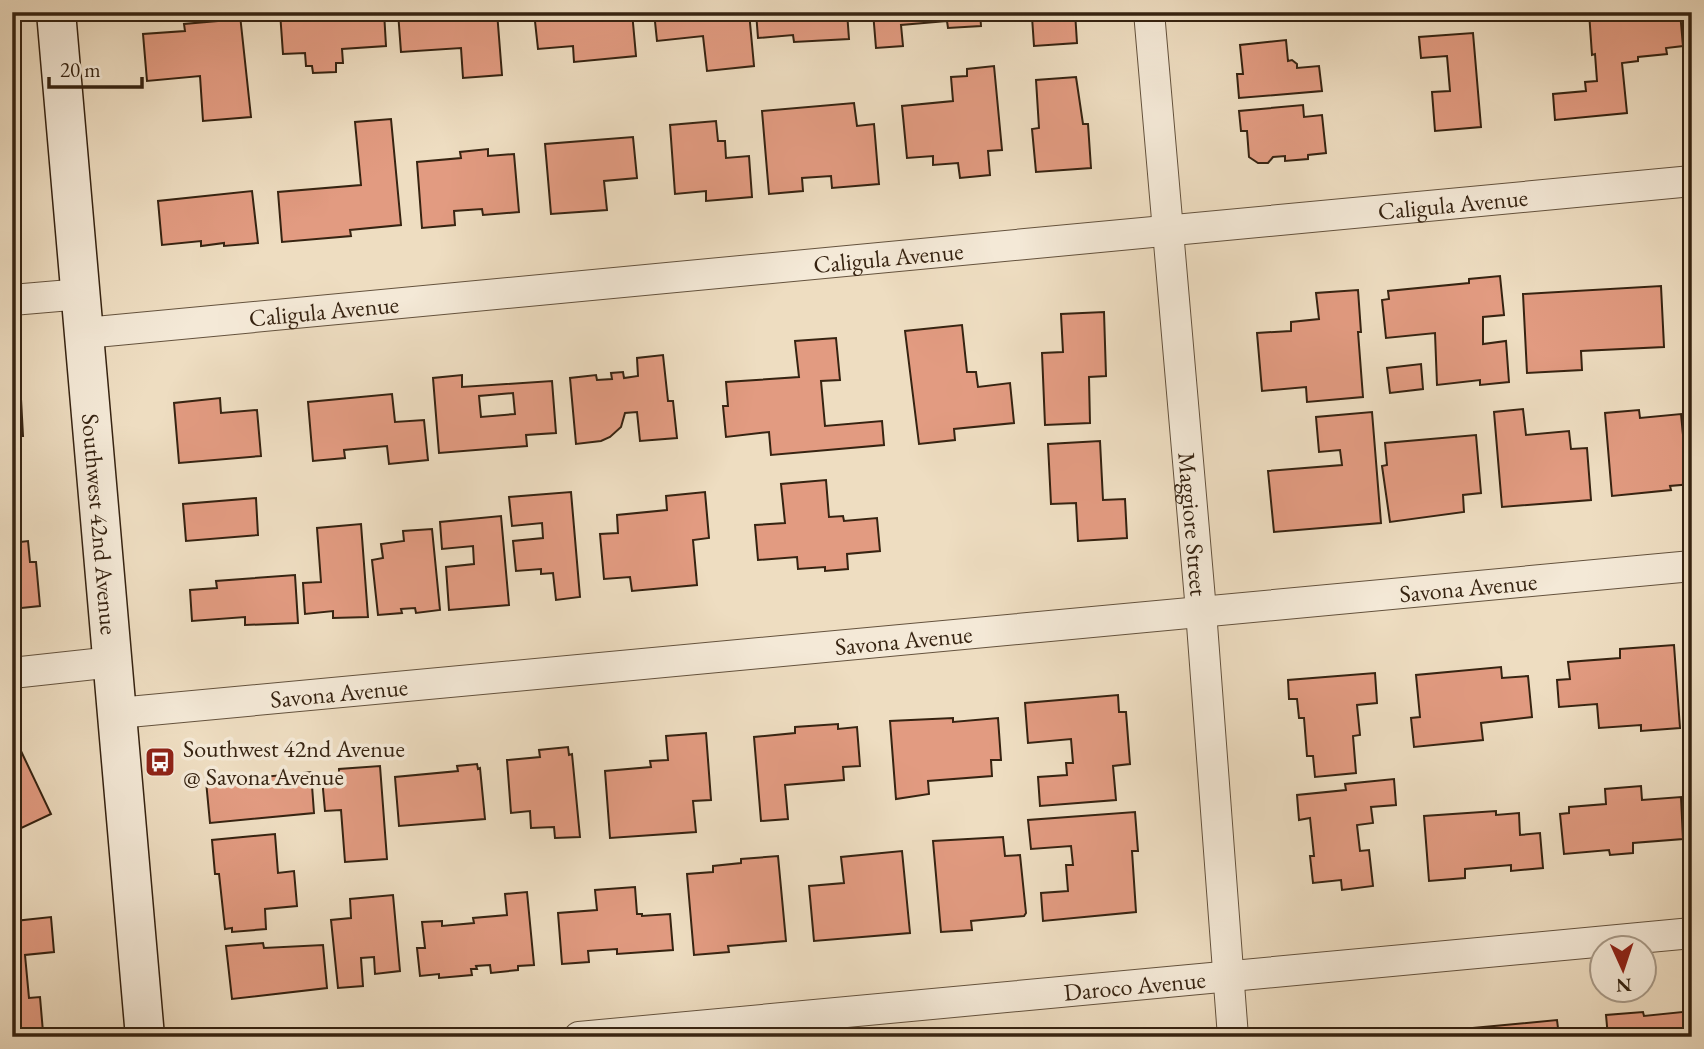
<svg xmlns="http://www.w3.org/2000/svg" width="1704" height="1049" viewBox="0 0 1704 1049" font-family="'EB Garamond',serif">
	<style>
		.building { fill: #e29b81; stroke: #362311; stroke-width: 2; fill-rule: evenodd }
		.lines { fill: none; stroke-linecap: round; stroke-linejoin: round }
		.minor-casing { stroke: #64523d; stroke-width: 32 }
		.secondary-casing { stroke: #362311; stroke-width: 41 }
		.minor { stroke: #f4e9d7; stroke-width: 30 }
		.secondary { stroke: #f4e9d7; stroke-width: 38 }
		.labels { text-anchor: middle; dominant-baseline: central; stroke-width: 7; stroke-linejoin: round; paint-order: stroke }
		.street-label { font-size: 24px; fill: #362311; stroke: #f4e9d7 }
		.poi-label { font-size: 24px; fill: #362311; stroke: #f4e9d7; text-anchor: start }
	</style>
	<rect width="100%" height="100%" fill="#eeddc1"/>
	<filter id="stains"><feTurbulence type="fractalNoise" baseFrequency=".00286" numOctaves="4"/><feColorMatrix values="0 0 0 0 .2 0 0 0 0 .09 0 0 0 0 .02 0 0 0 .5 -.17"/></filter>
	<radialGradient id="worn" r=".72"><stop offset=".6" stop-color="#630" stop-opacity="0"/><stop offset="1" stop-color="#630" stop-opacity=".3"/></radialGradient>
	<path class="building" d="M280,12H384L386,46L342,49L343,63H336V72L313,73L312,66H306L305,53L283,54Z
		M398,12H497L502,75L463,78L461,48L401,52Z
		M534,12H632L636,56L574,62L573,46L538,49Z
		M654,12H749L754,66L707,71L703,36L657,41Z
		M756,12H847L849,39L794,42L793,35L758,38Z
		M873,12H980L981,26L948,28L947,21L901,25L903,46L876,48Z
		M1021,12H1075L1077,43L1034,46L1032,17L1022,18Z
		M1589,12H1618V16L1680,12L1683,46L1666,48L1667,54L1638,57V61L1622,63L1627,113L1555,120L1553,94L1586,91L1585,82L1597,81L1595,54L1592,55Z
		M240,15L251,117L203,121L200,76L147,81L143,34L185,31L184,24L217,21L216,16Z
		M1473,33L1481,127L1435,131L1432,92L1450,91L1447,56L1421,58L1419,37Z
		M1286,40L1288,61L1292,60L1297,64V68L1319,66L1322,91L1239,98L1237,74H1243L1240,45Z
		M994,66L1002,150L988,151L990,175L960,178L958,163L933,165V156L907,158L902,106L953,101L951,77L967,76V69Z
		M1076,77L1083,124H1088L1091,168L1036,172L1032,129L1039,128L1036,80Z
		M854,103L857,126L874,124L879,184L832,188L831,176L802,178L803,191L769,194L762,111Z
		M1303,105L1304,117L1322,115L1326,153L1308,155V159L1285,161V156L1273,157L1268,163H1258L1249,157L1247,131H1241L1239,111Z
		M391,119L401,225L350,230L351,236L282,242L278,192L361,185L355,122Z
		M716,121L718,141H725L726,158L749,156L752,197L706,201V191L675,194L670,125Z
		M633,137L637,178L604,181L607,210L551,214L545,144Z
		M488,149V156L514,154L519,212L483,215L482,209L454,211L455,225L422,228L417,162L461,158L460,152Z
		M252,191L258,243L224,246V243L201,246V241L162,245L158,201Z
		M1500,276L1504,315L1483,317V344L1506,341L1509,382L1480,385V380L1437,385L1435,333L1386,338L1382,300L1389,299L1388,291L1469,283V279Z
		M1661,286L1664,347L1581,351L1582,370L1527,373L1523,294Z
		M1358,290L1361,332H1358L1363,397L1307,402L1306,387L1262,391L1257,333L1291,331V322L1319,319L1316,293Z
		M1104,312L1106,376L1089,377L1090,423L1045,425L1042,353L1063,352L1061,314Z
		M962,325L967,372H976L978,387L1010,383L1014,423L954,429L955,440L919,444L905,331Z
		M836,338L840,380L821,381L825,426L882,421L884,445L771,455L769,432L726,437L723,406H728L726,382L799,377L795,341Z
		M663,355L668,401H673L677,438L640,441L637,412L625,413L621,427L610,437L601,441L576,444L570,378L596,375L597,380L612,379L611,373L623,372L624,378L638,376L637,358Z
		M1421,364L1423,389L1390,393L1387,368Z
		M462,375V387L552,381L556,433L526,435L527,446L439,453L433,378ZM513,393L515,414L481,417L479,396Z
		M12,393L13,399H21L23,436H12Z
		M392,394L395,422L424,420L428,460L389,464L387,446L344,450L345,458L313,461L308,402Z
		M220,398L221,413L257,410L261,456L179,463L174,403Z
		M1523,409L1526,435L1569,431L1571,449L1587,448L1591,500L1502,507L1494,412Z
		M1639,410L1640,418L1681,414L1683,435L1692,434V484L1670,486L1671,490L1612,496L1605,413Z
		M1372,412L1381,523L1274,532L1268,471L1342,465L1340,450L1319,452L1316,417Z
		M1476,435L1481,493L1463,495L1464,512L1390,522L1382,466L1387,465L1385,443Z
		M1100,441L1103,500L1125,499L1127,538L1078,541L1076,503L1051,504L1048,444Z
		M826,480L829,517L843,516L844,521L877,518L880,551L847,554L848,569L825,571V567L798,569L797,557L758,560L755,525L785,523L781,484Z
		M571,492L580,597L556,600L553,573L541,574V569L516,571L513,541L543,538L542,523L512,526L509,497Z
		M705,492L709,538L693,540L697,585L632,591L630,577L604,579L600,534L618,533L617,515L667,510L666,496Z
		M256,498L258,535L186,541L183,504Z
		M501,516L509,605L449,610L446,567L474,564L473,546L442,549L440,522Z
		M361,524L368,617L333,618V611L305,614L303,583L321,582L317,528Z
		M432,529L440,610L416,613L415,608L401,609L402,613L378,615L372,560L383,558L381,544L404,541L403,531Z
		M28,541L30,562H36L40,606L12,609V543Z
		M295,575L298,623L245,625V617L192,621L190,590L217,588L216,581Z
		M1674,645L1680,728L1641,731V725L1599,728L1597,704L1559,707L1557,680L1570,679L1568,662L1620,658V649Z
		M1501,667L1502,678L1528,676L1532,717L1481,723L1483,740L1414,747L1411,718L1420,717L1416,675Z
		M1375,673L1377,703L1357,705L1360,735L1353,736L1356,773L1315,777L1313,756H1307L1304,718H1299L1297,699H1289L1288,680Z
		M1118,695L1119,712H1126L1130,764L1113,766L1116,800L1040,806L1038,777L1067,775L1066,763H1073L1071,739L1028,743L1025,703Z
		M953,718V722L998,718L1001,760H991L992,776L928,781L929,794L896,799L890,721Z
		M838,724V729L857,727L860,766L843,767L844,780L785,785L788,819L761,821L754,737L795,733V727Z
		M706,733L711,800L693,801L696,832L610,838L605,771L651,767L650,761L668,760L666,736Z
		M568,747L569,755L572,754L580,837L555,838L554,827L531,828L530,811L511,813L507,760L540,757L539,750Z
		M20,749L51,814L15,831L12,826V753Z
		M477,764L478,769L480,768L485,819L399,826L395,777L458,771L457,766Z
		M380,766L387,859L345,862L341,810L325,811L322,778L339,776V769Z
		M311,772L314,813L210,823L206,781L242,777V783L254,782L253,778Z
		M1394,779L1396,805L1371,807L1373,823L1357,825L1360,851L1369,850L1373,886L1342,890L1341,880L1313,883L1310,856H1314L1310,818L1299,820L1297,795L1346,790L1345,784Z
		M1641,786L1642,800L1681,797L1683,839L1633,843V853L1610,855L1609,850L1564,854L1560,814L1569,813V807L1606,804L1605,789Z
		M1496,811V815L1519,813L1520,835L1540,833L1543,868L1511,871V865L1465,869V878L1429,881L1424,816Z
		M1135,812L1138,851H1132L1136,912L1043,921L1041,893L1068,891L1066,865H1073L1071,846L1031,849L1028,820Z
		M275,834L278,873L294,871L297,906L265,909L266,929L232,932V928L225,929L219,874H215L212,840Z
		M1003,837L1005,856L1020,855L1026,913L1024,916L971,921L972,930L941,932L933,841Z
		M902,851L910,933L814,941L809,886L844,883L841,857Z
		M778,856L786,941L728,946L729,952L694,955L687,874L713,872V866L741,863V859Z
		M635,887L637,914H642V916L670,914L673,950L617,954V949L588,951L589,962L562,964L558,913L597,910L595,890Z
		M527,892L534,965L518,966V970L491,973L490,965L476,966L477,969H471L472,975L439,978V974L420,976L417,948H425L422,922L442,921V926L474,923L473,918L507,915L505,894Z
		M393,895L400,971L375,974L374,957L361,958L363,986L338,988L331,920L351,918L350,899Z
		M51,917L54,952L25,955L29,998L40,997L43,1032L18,1034V1037H12V928L16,927L15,921Z
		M263,943L264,948L323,945L327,988L232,999L226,946Z
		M1692,1011V1037H1608L1606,1015L1643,1012L1644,1016Z
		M1557,1020L1558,1028H1561L1562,1037H1452V1030Z
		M1422,1033L1423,1037H1382Z"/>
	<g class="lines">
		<g class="minor-casing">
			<g id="minor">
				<path id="s1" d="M1149,12L1201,611L1233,1037"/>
				<path d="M12,300L82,294"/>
				<path id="s2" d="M85,333L1692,181"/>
				<path d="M12,673L113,662"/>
				<path id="s3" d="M118,713L1692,566"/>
				<path id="s4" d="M579,1037L1692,933"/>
			</g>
		</g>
		<g class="secondary-casing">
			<g id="secondary">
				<path id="s5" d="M56,12L145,1037"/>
			</g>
		</g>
		<use href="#minor" class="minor"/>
		<use href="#secondary" class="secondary"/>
	</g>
	<defs>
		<g id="bus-square" transform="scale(1.575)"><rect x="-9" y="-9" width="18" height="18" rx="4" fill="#8f2418" stroke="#f4e9d7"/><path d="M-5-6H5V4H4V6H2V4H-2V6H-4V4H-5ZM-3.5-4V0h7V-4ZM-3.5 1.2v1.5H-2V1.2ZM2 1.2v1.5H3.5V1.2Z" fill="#fff"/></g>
	</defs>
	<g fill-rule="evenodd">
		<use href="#bus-square" x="160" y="762"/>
	</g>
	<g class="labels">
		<g class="street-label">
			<text stroke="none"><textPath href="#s2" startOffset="1374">Caligula Avenue</textPath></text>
			<text stroke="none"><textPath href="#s2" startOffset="807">Caligula Avenue</textPath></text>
			<text stroke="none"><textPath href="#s2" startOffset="240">Caligula Avenue</textPath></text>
			<text stroke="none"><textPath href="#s5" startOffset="514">Southwest 42nd Avenue</textPath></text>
			<text stroke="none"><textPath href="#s1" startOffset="514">Maggiore Street</textPath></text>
			<text stroke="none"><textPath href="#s3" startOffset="1356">Savona Avenue</textPath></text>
			<text stroke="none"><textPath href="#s3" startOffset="789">Savona Avenue</textPath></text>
			<text stroke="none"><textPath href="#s3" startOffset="222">Savona Avenue</textPath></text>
			<text stroke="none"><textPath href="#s4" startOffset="558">Daroco Avenue</textPath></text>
		</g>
		<g class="poi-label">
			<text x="183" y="748">Southwest 42nd Avenue<tspan x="183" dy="28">@ Savona Avenue</tspan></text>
		</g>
	</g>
	<rect width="1704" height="1049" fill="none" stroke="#eeddc1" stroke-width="42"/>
	<rect x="14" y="14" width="1676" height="1021" fill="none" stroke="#362311" stroke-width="3.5"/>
	<rect x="21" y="21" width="1662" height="1007" fill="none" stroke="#362311" stroke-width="2"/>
	<g transform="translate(1623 969) rotate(177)"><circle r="33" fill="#f4e9d7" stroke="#a89a88" stroke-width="2"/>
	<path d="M0-5L12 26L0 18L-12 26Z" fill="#8f2418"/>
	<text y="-10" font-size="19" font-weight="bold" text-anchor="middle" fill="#362311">N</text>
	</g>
	<path d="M49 77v10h93v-10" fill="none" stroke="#362311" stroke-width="3.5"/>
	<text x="60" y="77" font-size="21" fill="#362311" stroke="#f4e9d7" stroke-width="5" paint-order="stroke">20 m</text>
	<rect width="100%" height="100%" filter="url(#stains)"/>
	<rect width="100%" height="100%" fill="url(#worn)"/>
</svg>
